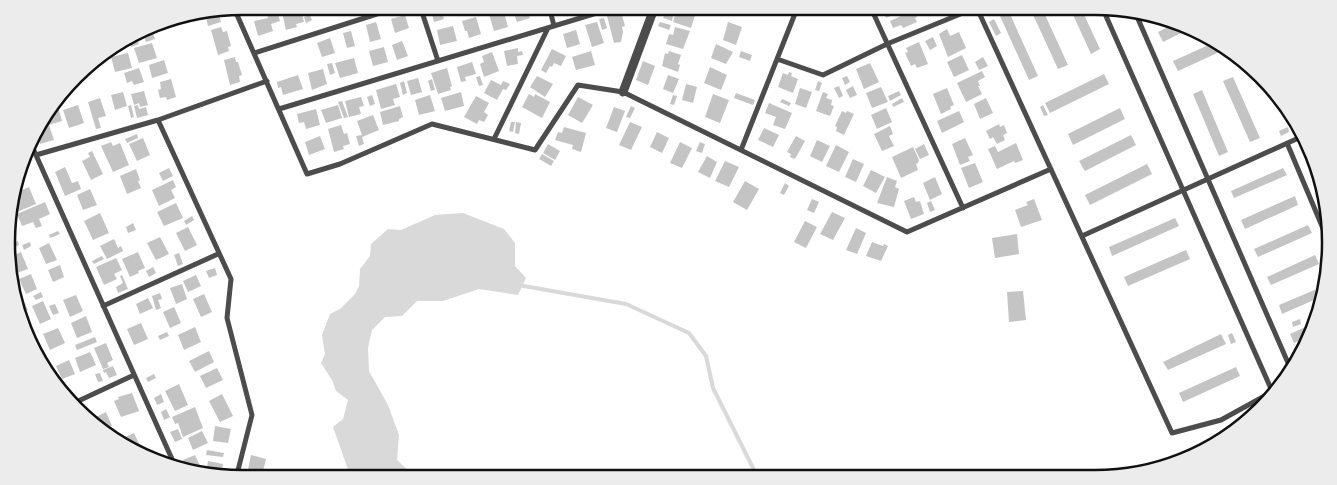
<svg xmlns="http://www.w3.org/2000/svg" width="1337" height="485" viewBox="0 0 1337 485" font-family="Roboto,sans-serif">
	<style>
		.water { fill: #d9d9d9 }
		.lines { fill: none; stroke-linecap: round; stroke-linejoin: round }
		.stream { stroke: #d9d9d9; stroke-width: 4 }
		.building { fill: #c4c4c4 }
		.minor { stroke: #4c4c4c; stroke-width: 5 }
		.tertiary { stroke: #4c4c4c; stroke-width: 9 }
		.rim { fill: none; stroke: #111; stroke-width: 2.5 }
	</style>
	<rect width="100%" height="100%" fill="#fff"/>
	<path class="water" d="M463,213L504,229L515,243V266L526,278L518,295L479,289L443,301H417L402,316L385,317L372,330L368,348L369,371L388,405L399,435L397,460L412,474L413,478H351L333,427L343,419L348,400L336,391L332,380L321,363L325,354L322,335L330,314L340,309L355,294L359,286L360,269L370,256L371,244L388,229L401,230L435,215Z"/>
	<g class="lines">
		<path class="stream" d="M518,285L626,304L689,333L706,356L713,388L758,478"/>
	</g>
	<path class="building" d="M252,6H266L267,12L255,16Z
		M287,6H300L304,22L296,24L297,27L286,30L281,8Z
		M309,6H327V7L324,8L325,12L318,14L317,10L311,12Z
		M433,6H440L444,19L434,22L431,10L433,9Z
		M458,6H474L475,12L461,16Z
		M511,6H526L530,18L517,22Z
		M885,6H906L907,9L886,18L883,10L886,9Z
		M924,6H951L928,16Z
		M1029,6H1041L1068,65L1058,69Z
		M1069,6H1080L1100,49L1091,54Z
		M686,8L696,12L691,28L673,22L675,15L672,14L673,9L684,13Z
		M503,9L508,27L494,31L489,14Z
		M218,10L221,22L208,26L205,13Z
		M914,10L917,17L915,18L917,22L903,28L901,25L893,28L890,21Z
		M277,11L280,21L271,24L273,31L258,36L254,21L268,18L267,14Z
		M1009,12L1038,76L1029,80L1000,16Z
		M619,13L620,15H622L625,26L622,27L623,32L621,42L614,43L607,16Z
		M665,14L673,16L672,21L663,18Z
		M310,15L312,20L306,23L304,17Z
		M405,15L409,28L395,33L391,19Z
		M476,17L481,34L469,38L467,31H465L462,21Z
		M604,18L607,28L602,30L599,19Z
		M994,19L1001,33L996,36L989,22Z
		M376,22L381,39L370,42L366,25Z
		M597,22L604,43L592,47L585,25Z
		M660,22L671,25L669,30L658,26Z
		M728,22L742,27L736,45L723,40Z
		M1174,24L1187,30L1163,42L1158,32Z
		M453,26L457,41L440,45L437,30Z
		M151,27L155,39L146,42L143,32Z
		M221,27L223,32L227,31L231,46L228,47L229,51L218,55L211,30Z
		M675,27L690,31L683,49L666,44L669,34L673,35Z
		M947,29L950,36L959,32L966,48L948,57L939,34Z
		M576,30L580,44L567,48L563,34Z
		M351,31L355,46L347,48L343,33Z
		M136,36L139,44L131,47L129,41Z
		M933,37L937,46L930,50L925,41Z
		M330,38L335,53L322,57L317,43Z
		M402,41L408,56L397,60L392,45Z
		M919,42L928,64L917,68L915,64L911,66L905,53L908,52L906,48Z
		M152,43L157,58L139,63L134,48Z
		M1213,43L1226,49L1178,71L1173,61Z
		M716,44L733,52L726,64L711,58Z
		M384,47L388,62L373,66L369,51Z
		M518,48V52L522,51L523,55L517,56L518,64L507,66L504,51Z
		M552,49L566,56L561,66L554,63L552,67L550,66L546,73L541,70Z
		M591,51L595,65L576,70L572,57Z
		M669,51L681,55L678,64L680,65L678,72L662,66L665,53L668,54Z
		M741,51L752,55L750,61L739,57Z
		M492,52L499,71L484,77L480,64L484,62L482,56Z
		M128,53L132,68L115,72L111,57Z
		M104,55L106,61L96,64L95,60Z
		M962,55L969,70L954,77L947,62Z
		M235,57L236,62H238L242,75L239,76L240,82L230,85L224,60Z
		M983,57L988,66L979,70L975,62Z
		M354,58L358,73L340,78L335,63Z
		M164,60L168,73L152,78L149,65Z
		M643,61L655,66L648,85L636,80Z
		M472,62L476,74L465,77L466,81L461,82L457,67Z
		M332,63L335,73L330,75L327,64Z
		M870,63L879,82L864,89L856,69Z
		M710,67L727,75L721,90L704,83Z
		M139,68L144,82L134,85L132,81L127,83L124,73Z
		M447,68L452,86L450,87L451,90L438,94L431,73Z
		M323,69L327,84L312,90L308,73Z
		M982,71L985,77L978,81L980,86H978L982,94L966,102L957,83Z
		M789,72L792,73L791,76L798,79L793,93L778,87L783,73L788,75Z
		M1104,74L1109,84L1050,113L1045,103Z
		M298,75L303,89L283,95L281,87L278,88L277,82Z
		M668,75L679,79L673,93L663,89Z
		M480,76L483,85L479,86L476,77Z
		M537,76L553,84L545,97L530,87Z
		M847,76L850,82L845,85L842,78Z
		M1233,77L1260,138L1250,142L1223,81Z
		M418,78L422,92L411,95L407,81Z
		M171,79L176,97L167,100L166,97L160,98L158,90L161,89L160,82Z
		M432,79L435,90L431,91L428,81Z
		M491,80L501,85L503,81L510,84L506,90L503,89L497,100L484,93Z
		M404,81L407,93L403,95L400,83Z
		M818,81L822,83L819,91L815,90Z
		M396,84L400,97L393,99L395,105L381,109L376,90Z
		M686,84L697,87L693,103L682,100Z
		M839,86L843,96L839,98L834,88Z
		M853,86L857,95L850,98L846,90Z
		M881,87L888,102L872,108L866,93Z
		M800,88L812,92L806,108L795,104Z
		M947,88L954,105L950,107L951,109L941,114L933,94Z
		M1202,90L1228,152L1219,156L1193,94Z
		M144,91L148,105L140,107L139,103L134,105L131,94Z
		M899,91L901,95L890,101L888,96Z
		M123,92L127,106L115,110L111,95Z
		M461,92L464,106L445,111L441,98Z
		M823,92L828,94L826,98L832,100L831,105L834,106L830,116L816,111Z
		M736,93L755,100L753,105L734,98Z
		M529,94L534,97L535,94L550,102L542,118L522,107Z
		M713,94L729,100L720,123L705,117Z
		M372,95L375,104L370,106L367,97Z
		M430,95L435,111L419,115L415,100Z
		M673,95L677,96L674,105L670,104Z
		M476,96L489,103L484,112L488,115L484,122L479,120L477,124L464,117Z
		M361,97L364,106L359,107L361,114L349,117L345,101Z
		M578,97L593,105L582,123L568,115Z
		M100,98L106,116L98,118L101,128L96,129L88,102Z
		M902,98L904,102L893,107L892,104Z
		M986,98L993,113L980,119L974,104Z
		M782,99L791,103L789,106L780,102Z
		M342,101L348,117L344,118L338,102Z
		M769,103L792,113L785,129L773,125L776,117L765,113Z
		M78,105L84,123L69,128L63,110Z
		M131,105L134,117L131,118L128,106Z
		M138,105L139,109L146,107L148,115L137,118L134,106Z
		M338,105L342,118L326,123L321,110Z
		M1043,105L1048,115L1044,116L1040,107Z
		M400,106L403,117L399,119V121L383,125L380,112Z
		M631,106L635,108L630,118L626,117Z
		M58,107L62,121L49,125L54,140L40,144L36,130L38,125L50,110Z
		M614,107L625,111L617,132L606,128Z
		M886,108L892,122L877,129L871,115Z
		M1120,108L1125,119L1073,145L1068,134Z
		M316,109L320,125L306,129L304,122L299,123L297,114Z
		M842,111L846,113L847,111L854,114L844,135L836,131L837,127L835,126Z
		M959,111L964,122L942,133L937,121Z
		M373,115L379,130L362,137L364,144L359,146L356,136L362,135L357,121Z
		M511,122H515L513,132L509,131Z
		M516,122L521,123L519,134L515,133Z
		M630,122L642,127L631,150L619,145Z
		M999,124L1000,127L1004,125L1007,133L1003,135L1005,140L997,144L993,137L990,139L986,131Z
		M341,125L344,134L347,133L350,144L343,146L344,149L334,152L328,129Z
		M890,126L893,134L889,136L894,146L882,151L874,134Z
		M564,127L586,133L581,152L572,149L573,145L555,140L558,132L562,133Z
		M1288,127L1289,132L1281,136L1279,131Z
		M764,128L779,135L773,147L758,140Z
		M657,132L669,138L662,153L650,147Z
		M137,134L138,138L127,143L125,139Z
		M1131,135L1136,145L1085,171L1079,161Z
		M320,136L325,149L309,155L305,142Z
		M796,136L805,141L795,159L790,157L791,154L787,152Z
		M143,138L150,155L137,161L129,144Z
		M965,138L973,155L968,157L970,161L960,165L952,144Z
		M817,140L830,146L822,162L810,156Z
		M111,142L113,146L120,143L129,165L113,172L101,146Z
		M680,142L692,148L682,168L670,163Z
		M700,142L705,144L702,153L696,151Z
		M1016,143L1023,160L1015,163L1014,161L997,169L988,149L995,146L998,152Z
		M548,144L560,151L555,160L543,153Z
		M924,144L929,155L920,159L915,149Z
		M836,145L849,152L839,172L826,166Z
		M913,147L919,160L918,163L916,164L918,170L901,178L892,157Z
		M92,151L103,174L91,180L82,161L90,157L88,153Z
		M542,154L554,161L551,166L539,159Z
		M707,156L717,162L710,178L698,172Z
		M853,159L864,164L856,182L845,177Z
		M725,161L739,167L729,187L715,181Z
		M975,163L983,182L969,188L961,168Z
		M1147,164L1152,174L1090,205L1085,195Z
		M65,167L72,183L78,181L81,189L65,196L55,172Z
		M169,168L173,176L163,181L159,173Z
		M1283,168L1287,175L1234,198L1231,191Z
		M136,169L140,180L138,181L141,188L127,194L120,176Z
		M871,170L885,177L876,193L863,186Z
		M887,177L897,181L895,187L899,189L894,207L877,203Z
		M935,177L942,194L930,200L923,183Z
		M173,180L176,187L171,190L175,198L159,206L152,190Z
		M745,181L759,189L747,210L733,202Z
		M785,183L789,186L784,195L780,193Z
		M29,187L36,204L17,212L12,200L15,193Z
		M90,189L97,205L83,210L77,195Z
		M1295,196L1298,205L1245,229L1241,220Z
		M914,197L916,202L920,201L924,214L911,219L904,201Z
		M812,199L819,202L814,213L807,210Z
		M1034,199L1042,220L1021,227L1015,210L1028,205L1026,202Z
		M931,201L935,210L930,212L927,203Z
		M45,202L50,214L39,219L42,226L36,228L33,222L22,226L17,214Z
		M176,203L183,218L164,226L157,212Z
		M832,212L845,218L833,240L820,234Z
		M100,213L109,233L93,240L84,221Z
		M192,216L194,220L186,225L184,221Z
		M1175,218L1179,226L1112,256L1109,247Z
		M9,221L14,234L9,236Z
		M805,221L817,227L806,248L794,242Z
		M133,223L136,230L128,233L126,227Z
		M1308,225L1312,233L1258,257L1254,249Z
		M188,227L197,245L185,251L176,233Z
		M856,228L866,233L857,254L846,250Z
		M58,231L60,234L50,238L49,235Z
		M1017,234L1019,254L995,258L992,238Z
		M160,237L169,254L156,260L147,243Z
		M114,239L118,248L121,246L123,251L107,259L100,246Z
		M18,241L19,245L10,249L9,244Z
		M30,242L31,246L24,250L22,245Z
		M872,242L883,246L884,244L888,246L881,261L866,256Z
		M49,243L57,260L46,264L39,248Z
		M1186,250L1190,259L1128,286L1124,277Z
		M21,252L28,269L17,273L10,257Z
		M138,252L145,268L138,271L139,273L130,277L122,259Z
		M179,253L183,264L178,266L174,255Z
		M1315,255L1319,264L1271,285L1267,277Z
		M102,256L104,259L94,264L92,261Z
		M116,258L122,270L114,274L117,279L104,285L96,267Z
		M60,265L64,277L53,282L48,270Z
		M153,267L156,273L149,277L146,271Z
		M215,268L217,275L209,278L206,271Z
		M31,274L37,289L26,294L19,279Z
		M122,275L128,289L118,293L116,287L123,283L120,276Z
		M196,275L201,286L188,292L183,281Z
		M182,284L187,299L176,304L170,288Z
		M1324,286L1323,296L1282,314L1279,305Z
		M1023,291L1026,320L1009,322L1007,292Z
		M41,292L43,297L36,300L33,296Z
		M160,293L162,299L158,300L161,308L156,310L152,296Z
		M204,294L212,312L201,317L193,299Z
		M76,295L83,311L70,317L63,300Z
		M148,298L153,308L140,314L136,304Z
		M23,299L28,310L21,313L16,302Z
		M43,301L51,319L40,324L32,306Z
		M55,304L59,313L53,315L49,306Z
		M174,307L181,323L170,328L163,312Z
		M86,316L92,332L77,338L71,323Z
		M1300,319L1301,324L1293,327L1292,322Z
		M141,323L148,339L134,345L127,329Z
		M1314,323L1308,337L1294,343L1290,334Z
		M195,327L201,342L184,350L178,335Z
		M58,328L65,343L50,350L43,334Z
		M167,332L169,336L160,340L158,336Z
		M1232,333L1236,342L1231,344L1228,335Z
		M1221,334L1226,344L1168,370L1163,362Z
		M95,337L97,342L77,350L75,345Z
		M106,343L113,360L107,363L109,367L103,369L94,348Z
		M209,351L214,362L195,372L189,361Z
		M90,352L96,365L80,372L75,358Z
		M69,360L75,374L62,379L56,366Z
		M113,366L117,375L109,378L106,372L104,373L103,370Z
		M1236,367L1240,376L1183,402L1179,393Z
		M217,368L223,380L206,388L200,376Z
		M49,369L56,384H55L45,371Z
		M100,373L103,381L98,382L95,374Z
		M154,374L156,378L148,382L146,378Z
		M179,384L188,405L175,411L165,391Z
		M132,393L139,411L121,417L114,401L119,399L118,397Z
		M161,394L164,402L157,405L154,398Z
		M222,394L233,416L220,422L209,401Z
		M195,407L203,428L183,437L178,423L175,424L172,417Z
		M166,409L170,417L164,420L161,412Z
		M106,412L112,426L101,431L95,426L92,419Z
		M215,426L231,429L228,443L213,441Z
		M178,429L182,439L175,442L170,432Z
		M202,431L208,443L193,450L188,438Z
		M134,433L142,450H140L119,440Z
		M207,450L224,453L223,457L206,455Z
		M195,455L203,472L199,473L188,471L183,460Z
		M251,455L266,459L261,479H246Z
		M208,461L223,464L221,476L206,474Z"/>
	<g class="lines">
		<path class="minor" d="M420,6L438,61
			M549,6L554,26
			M870,6L963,208
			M976,6L1172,433L1221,420L1279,388
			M1102,7L1272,391
			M234,8L307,174L340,164L432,124L535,150L578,85L623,92L907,232L1051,169
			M1135,12L1292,372
			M254,53L402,6
			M777,59L823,75L887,44L980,6
			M279,109L620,6
			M158,120L231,279L227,318L252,415L236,478
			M494,139L548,28
			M1287,143L1327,238
			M31,144L176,468
			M741,150L798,6
			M36,155L158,120L267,81
			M1082,236L1303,136
			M103,306L218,254
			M74,403L134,375"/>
		<path class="tertiary" d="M623,92L655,6"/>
	</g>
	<path d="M0 0H1337V485H0ZM242 15H1095A227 227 0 0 1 1322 242V243A227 227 0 0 1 1095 470H242A227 227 0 0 1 15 243V242A227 227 0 0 1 242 15Z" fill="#ececec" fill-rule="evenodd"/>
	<path class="rim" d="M242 15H1095A227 227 0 0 1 1322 242V243A227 227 0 0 1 1095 470H242A227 227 0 0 1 15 243V242A227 227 0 0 1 242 15Z"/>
</svg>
